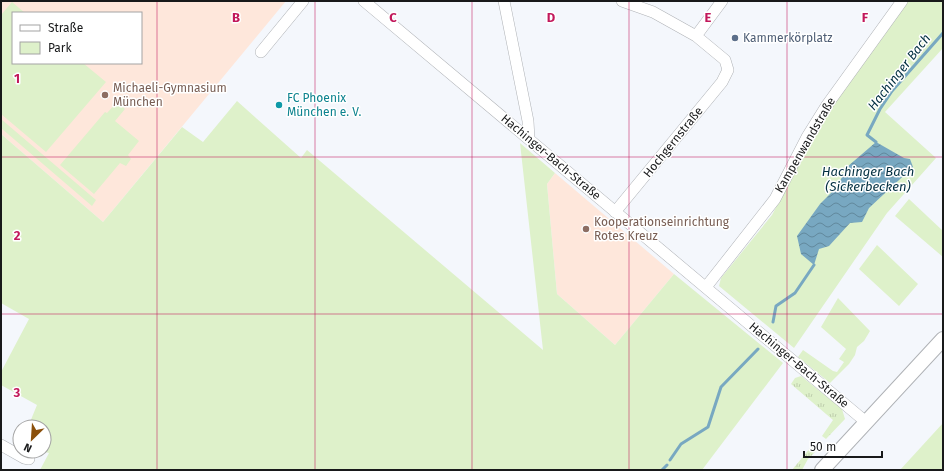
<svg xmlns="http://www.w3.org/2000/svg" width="944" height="471" viewBox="0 0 944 471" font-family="'Fira Sans',sans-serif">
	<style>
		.education { fill: #fee7db; fill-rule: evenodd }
		.grass { fill: url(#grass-tufts) }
		.green { fill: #def1ca }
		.water { fill: url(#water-waves) }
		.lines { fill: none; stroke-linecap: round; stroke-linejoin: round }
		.stream { stroke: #78a8c1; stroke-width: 3 }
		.minor-casing { stroke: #afb2b6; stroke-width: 12 }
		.tertiary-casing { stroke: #afb2b6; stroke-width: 16 }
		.minor { stroke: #fff; stroke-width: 11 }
		.tertiary { stroke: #fff; stroke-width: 14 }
		.grid { fill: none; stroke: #c2185b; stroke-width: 1; stroke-opacity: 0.55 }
		.service-dot { fill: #5c6f8a; stroke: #fff; stroke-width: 1.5 }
		.education-dot { fill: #8d6e63; stroke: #fff; stroke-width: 1.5 }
		.culture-dot { fill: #0f9aa8; stroke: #fff; stroke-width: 1.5 }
		.labels { text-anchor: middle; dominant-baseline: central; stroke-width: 3; stroke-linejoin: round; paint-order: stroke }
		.service-label { font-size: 12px; fill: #4e5e75; stroke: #fff; text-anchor: start }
		.education-label { font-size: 12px; fill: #785e54; stroke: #fff; text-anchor: start }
		.culture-label { font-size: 12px; fill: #0d838f; stroke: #fff; text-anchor: start }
		.street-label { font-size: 12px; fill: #18191a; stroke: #fff }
		.water-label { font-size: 13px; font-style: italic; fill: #022f41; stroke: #fff }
		.grid-label { font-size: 13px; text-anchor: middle; font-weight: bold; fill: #c2185b; stroke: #fff; stroke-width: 3; stroke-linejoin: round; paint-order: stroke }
	</style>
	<defs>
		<pattern id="grass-tufts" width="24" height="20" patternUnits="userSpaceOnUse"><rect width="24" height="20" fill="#def1ca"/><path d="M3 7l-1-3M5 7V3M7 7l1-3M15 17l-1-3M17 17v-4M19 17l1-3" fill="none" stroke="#becead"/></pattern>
		<pattern id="water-waves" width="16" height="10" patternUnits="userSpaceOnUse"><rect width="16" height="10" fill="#78a8c1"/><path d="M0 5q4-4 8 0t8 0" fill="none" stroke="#61889c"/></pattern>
	</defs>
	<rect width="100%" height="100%" fill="#f4f7fc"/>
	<path class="education" d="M1,1H286L103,222L1,134ZM13,13H141V63H13Z
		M555,173L674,274L615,345L557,294L547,184Z"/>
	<path class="grass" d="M801,376L842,409L845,419L826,439L822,436L833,420L791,384L795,378Z
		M815,442L821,446L808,459L802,470H792Z"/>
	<path class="green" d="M908,1H943V48L885,112L936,158L887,213L794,348L719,286L721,278L772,215L824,117Z
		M12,2L25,13H13V63H83L106,82L46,152L1,114V15Z
		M237,101L301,158L307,150L543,350L520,143L555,173L547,184L557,294L615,345L674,274L783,363L702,470H40L49,453L41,451H44V427H28L37,405L1,385V372L29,319L1,303V134L103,222L182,127L203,142Z
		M117,102L125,109L115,121L139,141L128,155L131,159L126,166L120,163L94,194L60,165L105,112L107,113Z
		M1,119L96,200L92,206L1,128Z
		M909,199L943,231V257L895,216Z
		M877,245L918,284L899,306L859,269Z
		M838,298L870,331L864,341L857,347L855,355L849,364L830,383L798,357L803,350L833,371L837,372L844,362L839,359L846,349L821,327Z
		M943,423V470H900Z"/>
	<path class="water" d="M876,142L904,158L910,159L913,167L869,208L862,222L850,223L829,246L819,249L814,265L801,254L797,236L820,204L837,187L847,167Z"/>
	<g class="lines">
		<path class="stream" d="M876,142L867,135L880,109L892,91L943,33
			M773,322L776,306L795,293L814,265
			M670,460L681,444L708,427L721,387L758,349
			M662,470L667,465"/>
		<g class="minor-casing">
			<path id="minor" d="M364,1L866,422
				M504,1L528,121L529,139
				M696,36L722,1
				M261,52L303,1
				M615,212L722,82L728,70L725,60L696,36L653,12L622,1
				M706,287L775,199L807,137L827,105L902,1
				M1,445L24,458L29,459"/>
		</g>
		<g class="tertiary-casing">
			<path id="tertiary" d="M822,470L943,339"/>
		</g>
		<use href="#minor" class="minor"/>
		<use href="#tertiary" class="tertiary"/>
	</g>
	<path class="grid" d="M157,1V470M315,1V470M472,1V470M629,1V470M787,1V470M1,157H943M1,314H943"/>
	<circle class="service-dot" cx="735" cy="38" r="4"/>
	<g class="education-dot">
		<circle cx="105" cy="95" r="4"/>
		<circle cx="586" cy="229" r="4"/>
	</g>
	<circle class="culture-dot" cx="279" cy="105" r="4"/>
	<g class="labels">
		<g class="service-label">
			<text x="743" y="38">Kammerkörplatz</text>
		</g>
		<g class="education-label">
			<text x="113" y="88">Michaeli-Gymnasium<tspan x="113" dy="14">München</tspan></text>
			<text x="594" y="222">Kooperationseinrichtung<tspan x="594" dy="14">Rotes Kreuz</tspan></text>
		</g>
		<g class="culture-label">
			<text x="287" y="98">FC Phoenix<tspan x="287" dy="14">München e. V.</tspan></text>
		</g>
		<g class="street-label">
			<text transform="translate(673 142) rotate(-51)">Hochgernstraße</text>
			<text transform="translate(805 145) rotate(-60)">Kampenwandstraße</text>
			<text transform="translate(551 157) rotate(40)">Hachinger-Bach-Straße</text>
			<text transform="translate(799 365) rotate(40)">Hachinger-Bach-Straße</text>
		</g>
		<g class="water-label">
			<text transform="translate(899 72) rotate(-52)">Hachinger Bach</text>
			<text x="868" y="171">Hachinger Bach<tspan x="868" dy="15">(Sickerbecken)</tspan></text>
		</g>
	</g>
	<g class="grid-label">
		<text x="236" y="22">B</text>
		<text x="393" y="22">C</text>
		<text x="551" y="22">D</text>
		<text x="708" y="22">E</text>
		<text x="865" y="22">F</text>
		<text x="17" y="83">1</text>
		<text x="17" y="240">2</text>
		<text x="17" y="397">3</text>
	</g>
	<rect width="944" height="471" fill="none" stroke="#18191a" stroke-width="4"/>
	<rect x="12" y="12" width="130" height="52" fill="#ffffff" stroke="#a3a3a3"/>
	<rect x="20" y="25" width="20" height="6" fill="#ffffff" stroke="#a3a3a3"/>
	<text x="48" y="32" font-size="12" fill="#18191a">Straße</text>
	<rect x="20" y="42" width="20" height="12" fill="#def1ca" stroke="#a3a3a3"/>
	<text x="48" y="52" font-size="12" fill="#18191a">Park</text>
	<g transform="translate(32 439) rotate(205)"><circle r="19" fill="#ffffff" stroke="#a3a3a3"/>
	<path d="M0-3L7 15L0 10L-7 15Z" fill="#8b500c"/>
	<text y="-6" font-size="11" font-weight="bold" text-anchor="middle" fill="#18191a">N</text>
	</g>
	<path d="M804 451v6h78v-6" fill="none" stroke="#18191a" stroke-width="2"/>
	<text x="810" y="451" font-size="12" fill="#18191a" stroke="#ffffff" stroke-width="3" paint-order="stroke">50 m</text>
</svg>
